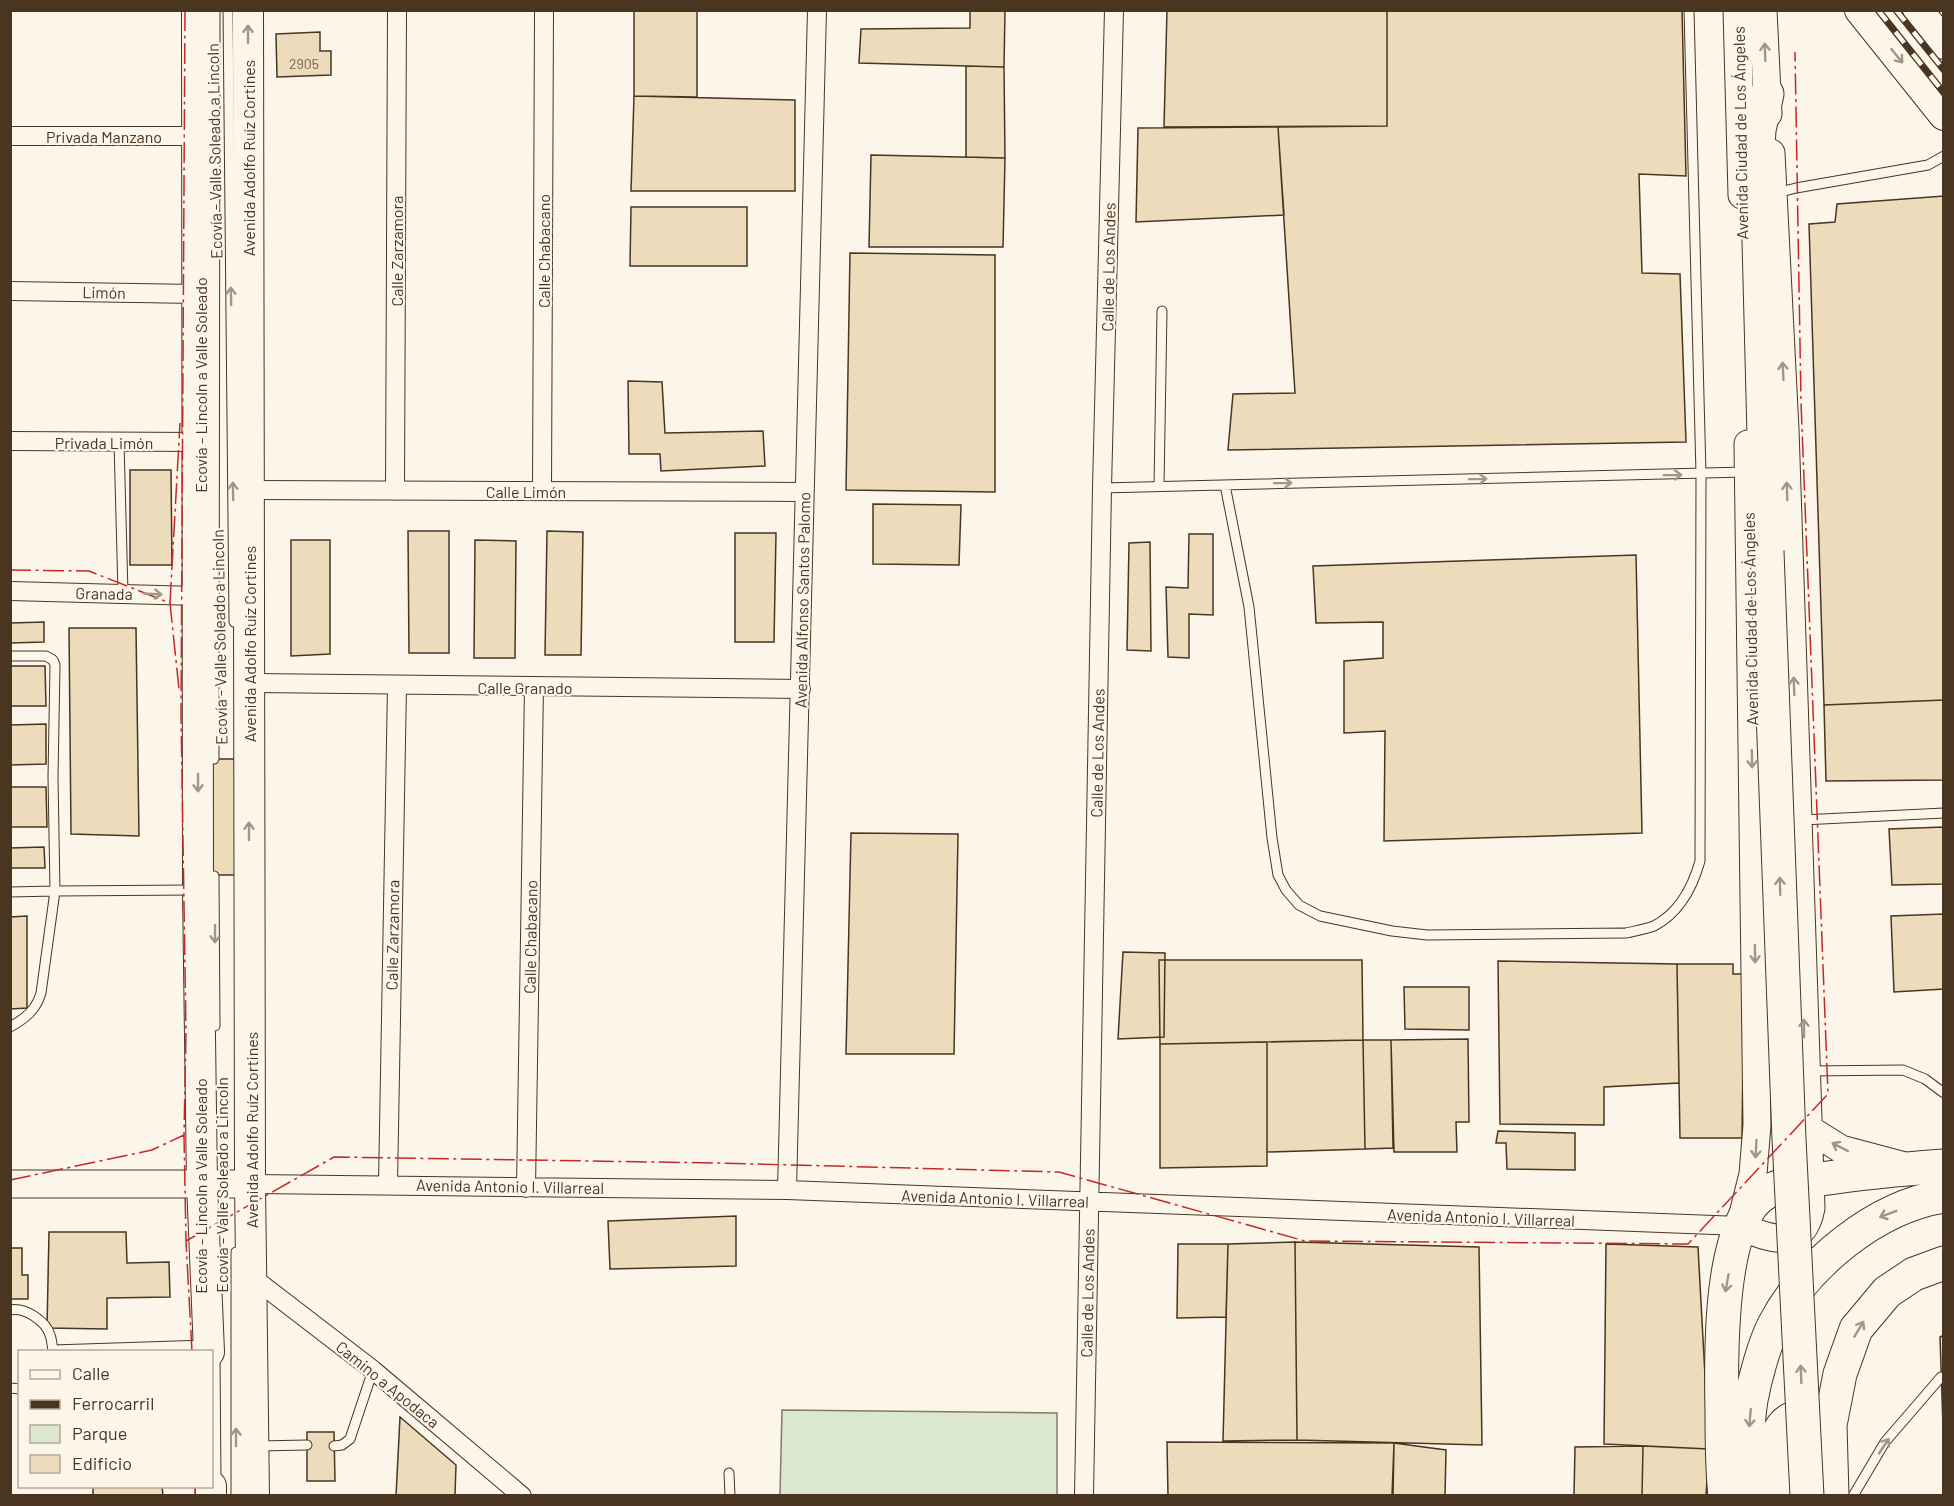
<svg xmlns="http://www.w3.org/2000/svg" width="1954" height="1506" viewBox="0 0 1954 1506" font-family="Barlow,sans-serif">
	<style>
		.green { fill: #dce7d0; stroke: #887966; stroke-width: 1.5 }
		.building { fill: #ecdcbc; stroke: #4a3520; stroke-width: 1.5 }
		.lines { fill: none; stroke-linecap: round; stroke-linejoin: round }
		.lane-casing { stroke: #4a3520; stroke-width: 11 }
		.street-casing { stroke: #4a3520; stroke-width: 20 }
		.secondary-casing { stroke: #4a3520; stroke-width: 29 }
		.primary-casing { stroke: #4a3520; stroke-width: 32 }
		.highway-casing { stroke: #4a3520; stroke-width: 35 }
		.lane { stroke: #fbf6e9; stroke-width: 9 }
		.street { stroke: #fbf6e9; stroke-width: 18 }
		.secondary { stroke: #fbf6e9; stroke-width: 27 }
		.primary { stroke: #fbf6e9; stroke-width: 30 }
		.highway { stroke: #fbf6e9; stroke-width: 33 }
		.rail-casing { stroke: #4a3520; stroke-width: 7 }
		.rail { stroke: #fbf6e9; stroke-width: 4.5; stroke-dasharray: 14; stroke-linecap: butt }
		.highway-bridge-casing { stroke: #4a3520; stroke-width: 35; stroke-linecap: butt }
		.highway-bridge { stroke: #fbf6e9; stroke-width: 33 }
		.power { stroke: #c62828; stroke-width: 1.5; stroke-dasharray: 21 4.5 3 4.5; stroke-linecap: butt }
		.oneway { stroke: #a29684 }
		.labels { text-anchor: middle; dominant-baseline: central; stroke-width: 4.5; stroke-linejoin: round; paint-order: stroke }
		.number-label { font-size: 14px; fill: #725f47 }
		.street-label { font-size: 16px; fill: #4a3520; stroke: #fbf6e9 }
	</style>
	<rect width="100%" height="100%" fill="#fbf6e9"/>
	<path class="green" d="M782,1410L1057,1413V1495H780Z"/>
	<path class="building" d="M634,10H697V97L634,96Z
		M970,10H1005L1004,67L859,63L861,29L970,28Z
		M1167,10H1387V126L1164,127Z
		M1387,10H1682L1686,176L1639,174L1642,273L1680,274L1686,442L1228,450L1233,394L1295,393L1278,127L1387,126Z
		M320,32V51H331V75L277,77L276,34Z
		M966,66L1004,67L1005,158L966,157Z
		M634,96L795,100V191H631Z
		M1278,127L1284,215L1136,222L1138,128Z
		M871,155L1005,158L1003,247H869Z
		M1944,196V700L1824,705L1809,224L1835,222L1837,204Z
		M631,207H747V266H630Z
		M850,253L995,255V492L846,490Z
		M628,381L662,382L665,433L763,431L765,466L661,471L660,454H629Z
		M130,470H171L172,565H130Z
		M873,504L961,505L959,565L873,564Z
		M408,531H449V653H409Z
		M547,531L583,532L581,655H545Z
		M735,533H776L774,642H735Z
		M1189,534H1213V615L1189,614V658L1168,657L1166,587L1188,588Z
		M291,540H330V654L291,656Z
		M475,540L516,541L515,658H474Z
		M1150,542L1151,651L1127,650L1129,543Z
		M1636,555L1642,833L1384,841L1385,731L1344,733V661L1383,658V622L1316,623L1313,566Z
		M44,622V642L10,643V623Z
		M69,628H136L139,836L71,834Z
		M10,666H45L46,706H10Z
		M1944,700V780L1826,781L1824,705Z
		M46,724V764L10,765V725Z
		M211,759H242V875H210Z
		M10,787H46L47,827H10Z
		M1944,827V884L1892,885L1889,829Z
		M851,833L958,834L954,1054H846Z
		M44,847L45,868H10V848Z
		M1944,914V989L1894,992L1891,916Z
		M27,916V1008L10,1009V917Z
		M1123,952L1165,953L1164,1037L1118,1039Z
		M1159,960H1362L1363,1040L1160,1044Z
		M1498,961L1677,964L1679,1083L1604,1087V1125L1500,1124Z
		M1677,964H1733V974H1744L1742,1138H1680Z
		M1404,987H1469V1030L1405,1029Z
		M1468,1039L1469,1122H1456L1457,1152H1394L1391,1040Z
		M1363,1040L1365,1149L1267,1152V1042Z
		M1363,1040H1391L1393,1148L1365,1149Z
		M1267,1042V1166L1160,1168V1044Z
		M1498,1131L1575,1133V1170L1507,1169L1506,1143H1496Z
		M736,1216V1266L610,1269L608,1221Z
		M49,1232H126L127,1263L169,1262L170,1297L107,1298V1329L47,1328Z
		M1295,1242L1479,1247L1482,1445L1297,1440Z
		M1295,1242L1297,1440L1223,1441L1228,1244Z
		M1178,1244H1228L1226,1317L1177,1318Z
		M1606,1244L1698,1247L1709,1449L1604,1444Z
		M10,1248H22V1275H28V1299H10Z
		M1944,1335V1457L1940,1337Z
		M400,1417L456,1465L455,1496H396Z
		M307,1432H334L335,1481H307Z
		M1167,1442L1394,1443L1393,1496H1168Z
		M1394,1443L1446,1450L1445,1496H1392Z
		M1643,1446L1642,1496H1574L1575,1447Z
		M1643,1446L1709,1449L1706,1496H1642Z
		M93,1486H162L163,1496H93Z"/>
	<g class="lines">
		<g class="lane-casing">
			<path id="lane" d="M228,10L234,622
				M1777,193L1796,188L1928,165L1944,156
				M119,442L123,593
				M1225,485L1249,607L1272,838L1278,875L1286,890L1299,905L1320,916L1392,931L1427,935L1626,933C1635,931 1646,929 1654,926C1679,913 1693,886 1700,861L1701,474L1689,10
				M1159,486L1162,311
				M1102,488L1745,472
				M10,656H46L53,660L55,665L53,777L55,891L10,892
				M214,759L215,10
				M1802,820L1944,813
				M214,876L215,1026
				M10,1027C26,1018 36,1010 41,993L55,891L193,890
				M1809,1071L1903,1070L1925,1079L1944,1093
				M236,1252V1496
				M10,1310C25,1307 46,1321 50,1335C52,1340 52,1346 53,1350L206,1345
				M215,1355L216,1482
				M10,1388L20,1389
				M258,1446L307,1445
				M334,1446L342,1445L350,1439L373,1370
				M729,1473L730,1496
				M1853,1496L1885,1442L1941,1377"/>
		</g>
		<g class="street-casing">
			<path id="street" d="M10,136H197
				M10,291L197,294
				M10,441L197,442
				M249,490L804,492
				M395,491L397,10
				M542,491L544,10
				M10,591L197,596
				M249,683L801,689
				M250,1184L787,1190L1740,1226
				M388,1184L397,686
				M526,1188L534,687
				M787,1190L817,10
				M252,1277L373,1370L522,1496
				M1084,1496L1102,488L1114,10"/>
		</g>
		<g class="secondary-casing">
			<path id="secondary" d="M1737,10L1742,195
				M1763,10L1768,114
				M1748,444L1757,1125L1753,1174L1740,1226C1771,1240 1803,1251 1811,1208L1785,429L1771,153
				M1809,1129L1841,1149L1901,1165
				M10,1184H250"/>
		</g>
		<g class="primary-casing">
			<path id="primary" d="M197,10L198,890L202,1184L209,1352
				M248,10L250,1184L254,1496
				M1860,10L1944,115
				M1918,10L1944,44
				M211,1486V1496"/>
		</g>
		<g class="highway-casing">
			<path id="highway" d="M1767,94L1759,130L1757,164L1767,551
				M1725,1496C1722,1468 1722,1441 1722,1413C1721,1362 1717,1219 1767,1192C1783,1183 1803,1181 1821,1179C1861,1173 1902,1169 1944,1166
				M1749,1496C1748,1464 1746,1431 1751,1400C1755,1378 1764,1345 1774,1325C1806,1264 1875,1207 1944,1196
				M1775,1496C1774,1473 1767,1422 1798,1417C1809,1415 1819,1417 1829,1424
				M1832,1496L1830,1425L1840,1374L1856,1329L1887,1292L1914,1274L1944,1263"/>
		</g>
		<use href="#lane" class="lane"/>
		<use href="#street" class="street"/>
		<use href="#secondary" class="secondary"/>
		<use href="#primary" class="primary"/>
		<use href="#highway" class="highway"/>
		<g class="rail-casing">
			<path id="rail" d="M1878,10L1944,93
				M1896,10L1944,70"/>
		</g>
		<use href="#rail" class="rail"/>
		<g class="highway-bridge-casing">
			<path id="highway-bridge" d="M1767,551L1789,1139L1807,1496"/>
		</g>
		<use href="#highway-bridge" class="highway-bridge"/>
		<path class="power" d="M185,10L181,713L186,1033L184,1135L186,1241L192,1352
			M10,570L89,571L170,603L179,689
			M170,603L180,423
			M10,1180L152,1150L184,1135
			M186,1241L334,1157L717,1163L1059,1172L1305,1241L1688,1244L1828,1094L1801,402L1795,52
			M195,1486V1496"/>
	</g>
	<defs><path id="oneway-shaft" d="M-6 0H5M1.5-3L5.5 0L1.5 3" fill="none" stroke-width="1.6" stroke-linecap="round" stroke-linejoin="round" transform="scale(1.5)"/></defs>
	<g class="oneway">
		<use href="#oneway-shaft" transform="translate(248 34) rotate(-90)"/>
		<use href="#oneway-shaft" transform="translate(1765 52) rotate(-92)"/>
		<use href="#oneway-shaft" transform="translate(1897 56) rotate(51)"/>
		<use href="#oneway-shaft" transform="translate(231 296) rotate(-91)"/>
		<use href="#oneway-shaft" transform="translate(1783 371) rotate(-93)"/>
		<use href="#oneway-shaft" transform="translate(1673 475) rotate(-1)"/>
		<use href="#oneway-shaft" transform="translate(1478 479) rotate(-1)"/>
		<use href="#oneway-shaft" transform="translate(1283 483) rotate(-1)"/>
		<use href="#oneway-shaft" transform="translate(233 491) rotate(-91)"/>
		<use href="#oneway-shaft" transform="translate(1787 491) rotate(-92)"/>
		<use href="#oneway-shaft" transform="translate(153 594) rotate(3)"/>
		<use href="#oneway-shaft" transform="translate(1794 686) rotate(-92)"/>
		<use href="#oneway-shaft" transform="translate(1752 759) rotate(89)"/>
		<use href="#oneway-shaft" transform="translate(198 783) rotate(90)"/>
		<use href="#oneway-shaft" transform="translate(249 831) rotate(-90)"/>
		<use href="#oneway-shaft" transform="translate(1780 886) rotate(-92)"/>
		<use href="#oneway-shaft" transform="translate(215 934) rotate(90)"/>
		<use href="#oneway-shaft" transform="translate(1755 954) rotate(89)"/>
		<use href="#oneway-shaft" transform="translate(1804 1028) rotate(-91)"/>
		<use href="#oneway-shaft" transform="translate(1840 1147) rotate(-153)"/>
		<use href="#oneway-shaft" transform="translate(1756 1149) rotate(93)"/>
		<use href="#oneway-shaft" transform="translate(1888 1214) rotate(159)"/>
		<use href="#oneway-shaft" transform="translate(1727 1283) rotate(100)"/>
		<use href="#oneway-shaft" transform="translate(1859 1329) rotate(-59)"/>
		<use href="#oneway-shaft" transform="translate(1801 1374) rotate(-92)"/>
		<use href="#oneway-shaft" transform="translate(1750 1418) rotate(95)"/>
		<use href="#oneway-shaft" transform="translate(236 1437) rotate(-90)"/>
		<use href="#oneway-shaft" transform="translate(1884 1446) rotate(-56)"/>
	</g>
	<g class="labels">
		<g class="number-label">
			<text x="304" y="63">2905</text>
		</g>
		<g class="street-label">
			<text transform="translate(1740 133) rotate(-91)">Avenida Ciudad de Los Ángeles</text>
			<text x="104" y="136">Privada Manzano</text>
			<text transform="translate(214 151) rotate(-91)">Ecovía - Valle Soleado a Lincoln</text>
			<text transform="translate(248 158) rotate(-90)">Avenida Adolfo Ruíz Cortines</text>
			<text transform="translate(396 251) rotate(-90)">Calle Zarzamora</text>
			<text transform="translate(543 251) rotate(-90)">Calle Chabacano</text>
			<text transform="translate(1108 267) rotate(-89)">Calle de Los Andes</text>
			<text transform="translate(104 292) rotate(1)">Limón</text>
			<text transform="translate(200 385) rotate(-90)">Ecovía - Lincoln a Valle Soleado</text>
			<text x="104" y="442">Privada Limón</text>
			<text x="526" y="491">Calle Limón</text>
			<text transform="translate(104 593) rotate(1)">Granada</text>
			<text transform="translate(802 600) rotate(-89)">Avenida Alfonso Santos Palomo</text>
			<text transform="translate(1750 619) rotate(-91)">Avenida Ciudad de Los Ángeles</text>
			<text transform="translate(219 637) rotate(-91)">Ecovía - Valle Soleado a Lincoln</text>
			<text transform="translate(249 644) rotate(-90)">Avenida Adolfo Ruíz Cortines</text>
			<text x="525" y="687">Calle Granado</text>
			<text transform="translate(1097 753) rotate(-89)">Calle de Los Andes</text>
			<text transform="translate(392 935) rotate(-89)">Calle Zarzamora</text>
			<text transform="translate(530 937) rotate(-89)">Calle Chabacano</text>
			<text transform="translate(251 1130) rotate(-90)">Avenida Adolfo Ruíz Cortines</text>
			<text transform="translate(221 1185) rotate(-90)">Ecovía - Valle Soleado a Lincoln</text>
			<text transform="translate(200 1186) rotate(-90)">Ecovía - Lincoln a Valle Soleado</text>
			<text transform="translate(510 1186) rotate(1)">Avenida Antonio I. Villarreal</text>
			<text transform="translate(995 1198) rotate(2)">Avenida Antonio I. Villarreal</text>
			<text transform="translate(1481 1217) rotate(2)">Avenida Antonio I. Villarreal</text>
			<text transform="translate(1087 1293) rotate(-89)">Calle de Los Andes</text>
			<text transform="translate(388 1384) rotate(39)">Camino a Apodaca</text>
		</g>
	</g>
	<rect width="1954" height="1506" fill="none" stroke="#4a3520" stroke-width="24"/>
	<rect x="18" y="1350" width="195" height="138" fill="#fbf6e9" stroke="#b4a999" stroke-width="1.5"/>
	<rect x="30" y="1370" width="30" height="9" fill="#fbf6e9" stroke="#b4a999" stroke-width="1.5"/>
	<text x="72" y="1380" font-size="18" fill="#4a3520">Calle</text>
	<rect x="30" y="1400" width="30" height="9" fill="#4a3520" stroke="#b4a999" stroke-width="1.5"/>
	<text x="72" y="1410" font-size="18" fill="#4a3520">Ferrocarril</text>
	<rect x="30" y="1425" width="30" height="18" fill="#dce7d0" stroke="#b4a999" stroke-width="1.5"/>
	<text x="72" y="1440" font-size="18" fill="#4a3520">Parque</text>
	<rect x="30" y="1455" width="30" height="18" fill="#ecdcbc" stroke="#b4a999" stroke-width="1.5"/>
	<text x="72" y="1470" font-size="18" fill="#4a3520">Edificio</text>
</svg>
